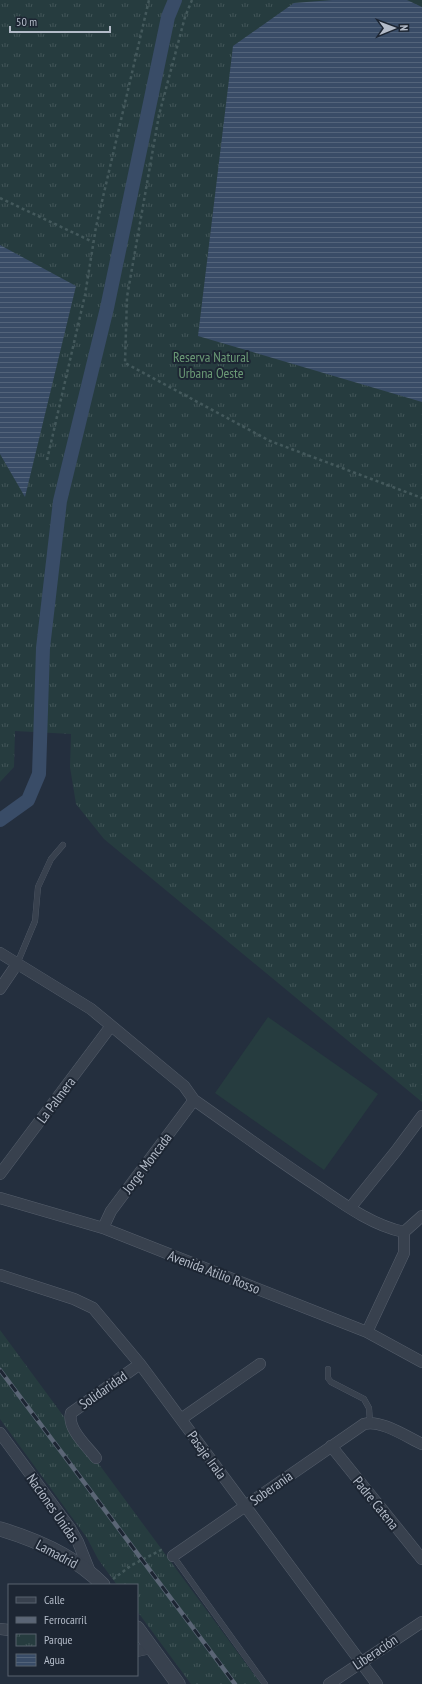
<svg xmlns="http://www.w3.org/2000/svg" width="422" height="1684" viewBox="0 0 422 1684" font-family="'PT Sans Narrow',sans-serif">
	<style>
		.grass { fill: #263c3f }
		.park { fill: url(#park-tufts) }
		.water { fill: url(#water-rules) }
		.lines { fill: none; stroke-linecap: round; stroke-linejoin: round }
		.canal { stroke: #394c67; stroke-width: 14 }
		.service-casing { stroke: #565f6c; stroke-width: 6 }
		.minor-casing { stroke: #565f6c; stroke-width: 12 }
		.tertiary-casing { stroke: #565f6c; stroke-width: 15 }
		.path { stroke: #44595c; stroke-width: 2.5; stroke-dasharray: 3 3; stroke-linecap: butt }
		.service { stroke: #38414e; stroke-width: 5.5 }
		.minor { stroke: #38414e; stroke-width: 11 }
		.tertiary { stroke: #38414e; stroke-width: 14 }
		.rail-casing { stroke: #5a6575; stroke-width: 4.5 }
		.rail { stroke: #1d2633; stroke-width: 3; stroke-dasharray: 9; stroke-linecap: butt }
		.labels { text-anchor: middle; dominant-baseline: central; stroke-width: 4; stroke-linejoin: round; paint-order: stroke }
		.park-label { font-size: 14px; fill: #6b9a76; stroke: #1d2633 }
		.street-label { font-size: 14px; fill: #b4bcc9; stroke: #1d2633 }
	</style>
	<defs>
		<pattern id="park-tufts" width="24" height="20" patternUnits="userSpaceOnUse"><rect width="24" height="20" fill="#263c3f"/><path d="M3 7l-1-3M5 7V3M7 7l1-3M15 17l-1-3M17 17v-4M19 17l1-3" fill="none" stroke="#435659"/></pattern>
		<pattern id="water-rules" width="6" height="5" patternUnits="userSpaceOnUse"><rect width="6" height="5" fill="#394c67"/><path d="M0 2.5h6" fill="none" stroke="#53647b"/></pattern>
	</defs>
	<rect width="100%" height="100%" fill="#242f3e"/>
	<path class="grass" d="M268,1017L378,1094L324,1170L215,1093Z"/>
	<path class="park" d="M0,0H422V1102L104,839L76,804L70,767L71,734L15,731L14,767L0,782Z
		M0,1330L261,1684H191L137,1611V1585H117L98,1559L87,1538L0,1419Z"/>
	<path class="water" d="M332,0H407L422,7V402L198,336L233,46L294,3Z
		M0,245L76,286L25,497L0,454Z"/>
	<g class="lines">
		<path class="canal" d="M0,820L28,800L39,774L43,648L60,501L107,308L168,17L175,0"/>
		<g class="service-casing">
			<path id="service" d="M17,964L35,921L38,887L51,859L63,845
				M328,1369V1378L331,1382L364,1399L369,1408L370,1422
				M173,1556L265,1684"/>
		</g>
		<g class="minor-casing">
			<path id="minor" d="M0,953L91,1009L184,1086L194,1100C234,1128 273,1157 314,1184C342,1203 371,1225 404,1232
				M0,989L17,964
				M0,1174L111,1026
				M0,1198L103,1228L367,1332L422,1362
				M350,1208L396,1151L422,1116
				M103,1228L111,1211L194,1100
				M404,1232L422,1216
				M0,1275L74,1299L93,1308L140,1364L377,1684
				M367,1332L404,1253V1232
				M181,1419L260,1364
				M0,1433L70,1528L78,1542L90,1572
				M331,1446L422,1559
				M96,1458C87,1446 67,1429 71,1413L140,1364
				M173,1556L364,1424C380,1419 407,1437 422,1444
				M0,1629L9,1630
				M137,1651L151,1648
				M329,1684L422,1622"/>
		</g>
		<g class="tertiary-casing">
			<path id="tertiary" d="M0,1529C37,1540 76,1557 103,1585
				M137,1628L178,1684"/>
		</g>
		<path class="path" d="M192,0L185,17L159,115L127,297L125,363L270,441L422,498
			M0,198L93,242
			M47,460L85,295L96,227L149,0
			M113,1579L132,1565L161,1550L164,1551"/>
		<use href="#service" class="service"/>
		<use href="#minor" class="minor"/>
		<use href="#tertiary" class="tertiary"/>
		<g class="rail-casing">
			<path id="rail" d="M0,1370L235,1684"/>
		</g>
		<use href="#rail" class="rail"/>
	</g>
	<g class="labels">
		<g class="park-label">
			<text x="211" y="357">Reserva Natural<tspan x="211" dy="16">Urbana Oeste</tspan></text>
		</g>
		<g class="street-label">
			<text transform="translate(56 1100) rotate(-53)">La Palmera</text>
			<text transform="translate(147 1163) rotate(-53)">Jorge Moncada</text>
			<text transform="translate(214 1272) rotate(21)">Avenida Atilio Rosso</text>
			<text transform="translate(103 1390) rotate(-35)">Solidaridad</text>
			<text transform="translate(207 1455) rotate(54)">Pasaje Irala</text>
			<text transform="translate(271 1488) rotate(-35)">Soberanía</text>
			<text transform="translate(376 1503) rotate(51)">Padre Catena</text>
			<text transform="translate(53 1508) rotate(55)">Naciones Unidas</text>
			<text transform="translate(57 1554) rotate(28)">Lamadrid</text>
			<text transform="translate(375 1652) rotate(-34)">Liberación</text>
		</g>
	</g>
	<rect x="8" y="1584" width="130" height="92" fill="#1d2633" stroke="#59626f"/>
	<rect x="16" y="1597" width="20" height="6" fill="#38414e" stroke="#59626f"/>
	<text x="44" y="1604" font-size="12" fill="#b4bcc9">Calle</text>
	<rect x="16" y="1617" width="20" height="6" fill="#5a6575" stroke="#59626f"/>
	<text x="44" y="1624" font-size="12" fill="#b4bcc9">Ferrocarril</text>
	<rect x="16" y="1634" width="20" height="12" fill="url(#park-tufts)" stroke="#59626f"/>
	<text x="44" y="1644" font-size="12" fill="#b4bcc9">Parque</text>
	<rect x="16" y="1654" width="20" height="12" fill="url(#water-rules)" stroke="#59626f"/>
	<text x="44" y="1664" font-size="12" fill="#b4bcc9">Agua</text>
	<g transform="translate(394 28) rotate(89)" stroke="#1d2633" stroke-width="3" paint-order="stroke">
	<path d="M0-3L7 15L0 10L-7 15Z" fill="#b4bcc9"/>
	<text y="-6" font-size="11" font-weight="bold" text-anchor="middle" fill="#b4bcc9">N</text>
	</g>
	<path d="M10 26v6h100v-6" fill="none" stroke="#b4bcc9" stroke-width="2"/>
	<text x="16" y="26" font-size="12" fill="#b4bcc9" stroke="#1d2633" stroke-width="3" paint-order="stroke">50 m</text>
</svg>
